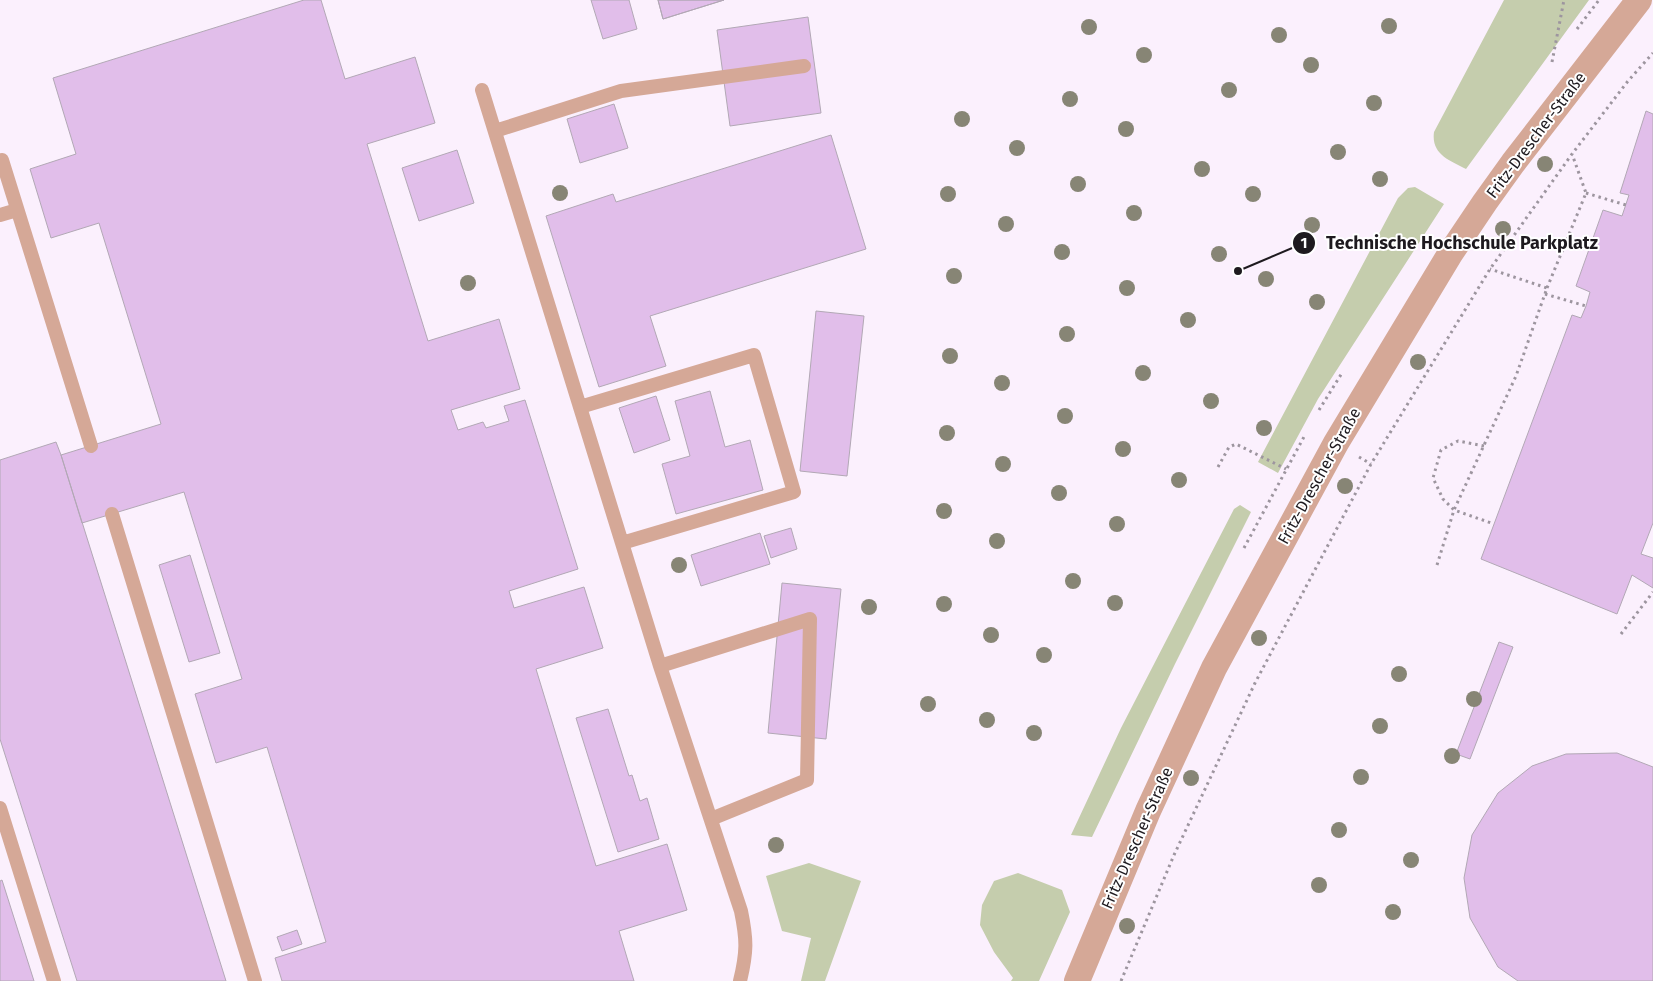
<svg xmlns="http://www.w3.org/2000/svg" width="1653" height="981" viewBox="0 0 1653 981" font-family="'Fira Sans',sans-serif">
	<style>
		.green { fill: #c5cdad }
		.building { fill: #e1beea; stroke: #b2a8b5 }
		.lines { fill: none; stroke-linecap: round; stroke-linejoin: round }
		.path { stroke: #9d959f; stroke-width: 3; stroke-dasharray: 2.5 4; stroke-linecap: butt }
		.lane { stroke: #d5a897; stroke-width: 14 }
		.street { stroke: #d5a897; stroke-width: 26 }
		.tree { fill: #878575 }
		.labels { text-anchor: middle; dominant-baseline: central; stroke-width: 4; stroke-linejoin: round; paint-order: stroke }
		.street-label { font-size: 16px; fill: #1e1a1f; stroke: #fff }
		.leader { fill: none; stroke: #1e1a1f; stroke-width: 2 }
		.callout-dot { fill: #1e1a1f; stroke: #fff; stroke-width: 2 }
		.mark-label { font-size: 15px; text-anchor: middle; font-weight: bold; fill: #fff }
		.callout-label { font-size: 18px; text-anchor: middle; font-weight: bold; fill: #1e1a1f; stroke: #fff; stroke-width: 4; stroke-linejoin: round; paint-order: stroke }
	</style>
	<rect width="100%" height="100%" fill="#fbf0fd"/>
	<path class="green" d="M1504,0H1589L1466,169C1449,160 1431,154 1434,132Z
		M1415,187L1444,204L1318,399L1278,473L1258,462L1398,198L1408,188Z
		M1240,505L1251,512L1175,664L1092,837L1071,835L1121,728L1234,509Z
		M809,863L861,881L825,981H801L811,938L782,931L766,876Z
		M1018,873L1062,890L1070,912L1039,981H1011L1013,978L994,952L980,925L982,905L994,881Z"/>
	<path class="building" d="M304,0H321L345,79L415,57L435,123L367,144L428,341L499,319L520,389L451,410L458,430L483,422L486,428L509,421L504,406L525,400L578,569L509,591L514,608L584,587L603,648L536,669L596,866L667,844L687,910L619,931L634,981H282L275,958L326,942L267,747L216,763L195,694L242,679L184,492L82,523L61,455L161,424L99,223L51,238L30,169L76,154L53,78Z
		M591,0H629L637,29L603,39Z
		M658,0H724L663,19Z
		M658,0H724L663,19Z
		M808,17L821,113L730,126L717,30Z
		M614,104L628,148L580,163L567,119Z
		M1646,111L1653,114V523L1641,554L1653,558V588L1632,575L1617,614L1481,559L1572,315L1581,318L1586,306L1590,292L1576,286L1603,210L1622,216L1629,195L1620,193Z
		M831,135L866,249L650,316L666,366L599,387L546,216L613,194L616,202Z
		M457,150L474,203L419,221L402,168Z
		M816,311L864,316L847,476L800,471Z
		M710,391L725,447L750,440L763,490L676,514L662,464L690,456L675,401Z
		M656,396L670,440L634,453L619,408Z
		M56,442L61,455L226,981H77L0,739V460Z
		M791,528L797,549L771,558L764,536Z
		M760,533L770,564L701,586L691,555Z
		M190,555L220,653L189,662L159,565Z
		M782,583L841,589L826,739L768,733Z
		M1499,642L1513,647L1470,759L1456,754Z
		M608,709L629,776L632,775L640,801L647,798L659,839L618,852L576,718Z
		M1617,753L1653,767V981H1518L1498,967L1470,918L1464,878L1472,835L1498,793L1532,766L1566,754Z
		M2,880L34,981H0V881Z
		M297,930L302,944L282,951L277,937Z"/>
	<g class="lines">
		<path class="path" d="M1577,29L1599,0
			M1552,62L1564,0
			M1586,193L1626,205
			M1547,288L1586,193L1572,154
			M1545,294L1586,306
			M1319,410L1342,373
			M1484,446L1458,441L1441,450L1433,478L1443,499L1454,510L1494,524
			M1359,457L1371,464
			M1218,467L1229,447L1236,444L1286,469
			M1244,548L1305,435
			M1437,565L1454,510L1516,376L1547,288L1490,269
			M1621,634L1653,592
			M1121,981L1174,855L1255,683L1371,464L1490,269L1572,154L1628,81L1653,53"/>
		<path class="lane" d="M482,90L660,666L741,911C747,940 747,952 740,981
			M495,131L621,91L804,66
			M2,160L91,446
			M0,215L17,210
			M580,407L754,355L794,492L622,543
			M112,514L255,981
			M660,666L810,619L807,780L711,819
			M0,808L54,981"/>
		<path class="street" d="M1077,981L1148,811L1214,668L1336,443L1450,254L1485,202L1513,163L1639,0"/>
	</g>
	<g class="tree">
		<circle cx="1389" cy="26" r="8"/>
		<circle cx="1089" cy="27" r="8"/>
		<circle cx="1279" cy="35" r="8"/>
		<circle cx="1144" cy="55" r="8"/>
		<circle cx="1311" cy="65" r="8"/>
		<circle cx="1229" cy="90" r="8"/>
		<circle cx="1070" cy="99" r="8"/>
		<circle cx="1374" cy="103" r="8"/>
		<circle cx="962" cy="119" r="8"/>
		<circle cx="1126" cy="129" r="8"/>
		<circle cx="1017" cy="148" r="8"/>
		<circle cx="1338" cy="152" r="8"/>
		<circle cx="1545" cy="164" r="8"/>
		<circle cx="1202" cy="169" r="8"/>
		<circle cx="1380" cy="179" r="8"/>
		<circle cx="1078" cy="184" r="8"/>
		<circle cx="560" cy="193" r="8"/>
		<circle cx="948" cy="194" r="8"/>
		<circle cx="1253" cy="194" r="8"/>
		<circle cx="1134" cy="213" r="8"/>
		<circle cx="1006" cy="224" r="8"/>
		<circle cx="1312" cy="225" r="8"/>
		<circle cx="1503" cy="229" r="8"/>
		<circle cx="1062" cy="252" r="8"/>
		<circle cx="1219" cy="254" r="8"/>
		<circle cx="954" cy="276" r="8"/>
		<circle cx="1266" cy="279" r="8"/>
		<circle cx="468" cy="283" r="8"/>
		<circle cx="1127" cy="288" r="8"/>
		<circle cx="1317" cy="302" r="8"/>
		<circle cx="1188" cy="320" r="8"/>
		<circle cx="1067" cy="334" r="8"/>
		<circle cx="950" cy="356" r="8"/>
		<circle cx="1418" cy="362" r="8"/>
		<circle cx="1143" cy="373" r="8"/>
		<circle cx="1002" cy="383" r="8"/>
		<circle cx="1211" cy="401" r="8"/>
		<circle cx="1065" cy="416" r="8"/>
		<circle cx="1264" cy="428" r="8"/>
		<circle cx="947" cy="433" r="8"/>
		<circle cx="1123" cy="449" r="8"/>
		<circle cx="1003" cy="464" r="8"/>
		<circle cx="1179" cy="480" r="8"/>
		<circle cx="1345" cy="486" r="8"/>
		<circle cx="1059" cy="493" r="8"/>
		<circle cx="944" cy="511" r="8"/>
		<circle cx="1117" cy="524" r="8"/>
		<circle cx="997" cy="541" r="8"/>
		<circle cx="679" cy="565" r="8"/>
		<circle cx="1073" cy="581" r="8"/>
		<circle cx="1115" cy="603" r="8"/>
		<circle cx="944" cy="604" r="8"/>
		<circle cx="869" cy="607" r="8"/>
		<circle cx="991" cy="635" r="8"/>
		<circle cx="1259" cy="638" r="8"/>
		<circle cx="1044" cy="655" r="8"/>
		<circle cx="1399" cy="674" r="8"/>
		<circle cx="1474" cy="699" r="8"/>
		<circle cx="928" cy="704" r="8"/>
		<circle cx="987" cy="720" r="8"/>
		<circle cx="1380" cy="726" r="8"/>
		<circle cx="1034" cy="733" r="8"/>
		<circle cx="1452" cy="756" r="8"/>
		<circle cx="1361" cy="777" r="8"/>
		<circle cx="1191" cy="778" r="8"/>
		<circle cx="1339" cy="830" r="8"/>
		<circle cx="776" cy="845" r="8"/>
		<circle cx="1411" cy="860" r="8"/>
		<circle cx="1319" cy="885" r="8"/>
		<circle cx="1393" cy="912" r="8"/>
		<circle cx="1127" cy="926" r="8"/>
	</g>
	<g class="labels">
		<g class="street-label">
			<text transform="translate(1536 135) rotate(-53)">Fritz-Drescher-Straße</text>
			<text transform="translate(1319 476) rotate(-61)">Fritz-Drescher-Straße</text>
			<text transform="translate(1137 838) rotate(-66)">Fritz-Drescher-Straße</text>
		</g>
	</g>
	<path class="leader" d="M1238 271L1304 243"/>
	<g class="callout-dot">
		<circle cx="1238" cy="271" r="5"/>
		<circle cx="1304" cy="243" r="12"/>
	</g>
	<g class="mark-label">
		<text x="1304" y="248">1</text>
	</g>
	<g class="callout-label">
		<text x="1462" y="249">Technische Hochschule Parkplatz</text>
	</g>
</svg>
